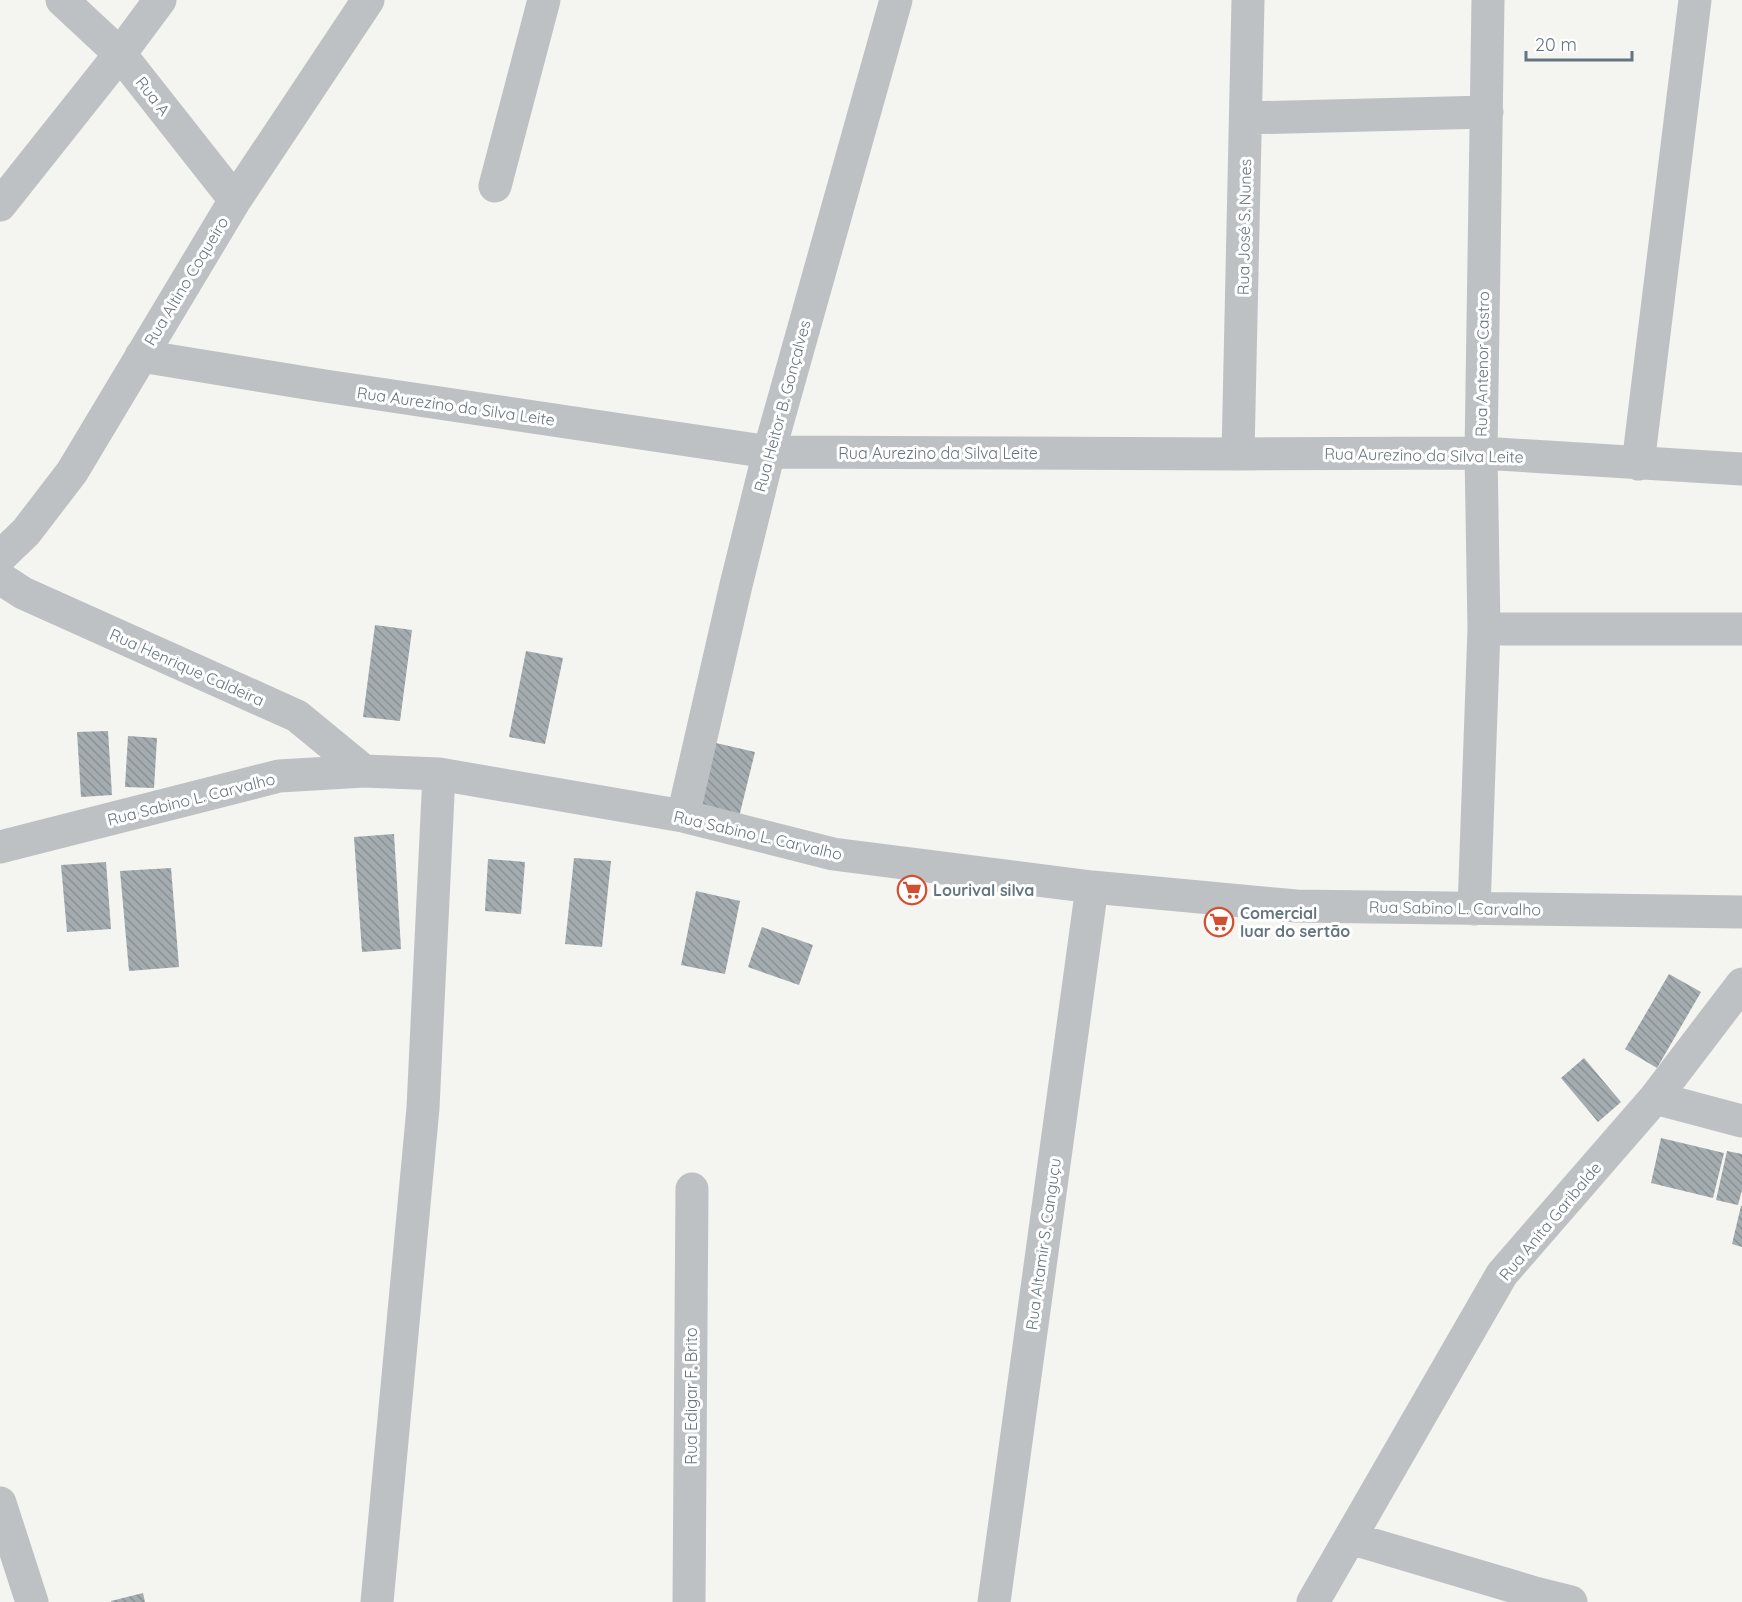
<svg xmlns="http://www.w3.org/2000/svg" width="1742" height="1602" viewBox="0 0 1742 1602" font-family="Quicksand,sans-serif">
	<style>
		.building { fill: url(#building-back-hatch) }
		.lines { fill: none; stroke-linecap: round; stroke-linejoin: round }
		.minor { stroke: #bdc1c4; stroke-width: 33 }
		.labels { text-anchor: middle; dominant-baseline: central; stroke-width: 6; stroke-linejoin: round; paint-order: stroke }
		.street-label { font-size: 16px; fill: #65757f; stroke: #fff }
		.poi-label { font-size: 16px; font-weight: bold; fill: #65757f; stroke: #fff; text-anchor: start }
	</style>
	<defs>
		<pattern id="building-back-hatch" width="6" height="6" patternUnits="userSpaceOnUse" patternTransform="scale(1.5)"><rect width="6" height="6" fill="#a4acb0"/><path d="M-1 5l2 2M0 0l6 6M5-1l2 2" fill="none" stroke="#899194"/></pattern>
	</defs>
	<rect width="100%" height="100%" fill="#f4f4f0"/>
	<path class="building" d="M375,625L412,630L400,721L363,717Z
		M526,651L563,658L545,744L509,737Z
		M108,731L112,795L81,797L77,732Z
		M128,736L157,738L154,788L125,787Z
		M716,743L755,752L739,817L700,808Z
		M394,834L401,949L362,952L354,837Z
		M574,858L611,861L602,947L565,944Z
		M488,859L525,862L521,914L485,911Z
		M106,862L111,929L67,932L61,865Z
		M171,868L179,967L129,971L120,871Z
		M696,891L740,901L725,974L681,965Z
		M762,927L813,945L799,985L748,967Z
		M1669,974L1701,992L1657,1068L1625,1049Z
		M1584,1058L1621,1102L1598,1122L1561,1078Z
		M1661,1138L1724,1153L1713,1198L1651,1183Z
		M1727,1151L1742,1154V1190L1738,1205L1716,1200Z
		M1741,1206H1742V1247L1732,1244Z
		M143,1593L145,1602H111V1601Z"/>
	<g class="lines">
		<path class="minor" d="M62,0L120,54L235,200
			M1246,118L1487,112
			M495,186L544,0
			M0,205L120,54L160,0
			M141,356L325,386L769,452L1238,454L1481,453L1742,469
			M1238,454L1248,0
			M1638,464L1695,0
			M0,557L26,532L72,472L235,200L368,0
			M0,578L23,593L297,716L364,771
			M1484,629H1742
			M683,816L736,585L769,452L896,0
			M0,847L279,776L364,771L439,774L683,816L833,854L1092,887L1296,906L1742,912
			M1474,909L1484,629L1481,453L1488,0
			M1655,1098L1742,1121
			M0,1503L32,1602
			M1350,1538L1535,1593L1571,1602
			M377,1602L423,1108L439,774
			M689,1602L692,1189
			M994,1602L1092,887
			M1313,1602L1502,1274L1655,1098L1742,984"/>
	</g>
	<defs>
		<g id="supermarket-ring" transform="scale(1.5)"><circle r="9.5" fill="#fff" stroke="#d34f31" stroke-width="1.5"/><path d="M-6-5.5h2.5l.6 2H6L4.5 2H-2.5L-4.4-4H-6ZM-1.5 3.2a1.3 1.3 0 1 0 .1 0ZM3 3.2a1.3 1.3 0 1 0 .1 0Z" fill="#d34f31"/></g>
	</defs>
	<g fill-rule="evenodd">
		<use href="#supermarket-ring" x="912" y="890"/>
		<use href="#supermarket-ring" x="1219" y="922"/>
	</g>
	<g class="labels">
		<g class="street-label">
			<text transform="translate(153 96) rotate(52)">Rua A</text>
			<text transform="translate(1244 227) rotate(-89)">Rua José S. Nunes</text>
			<text transform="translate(186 281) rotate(-59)">Rua Altino Coqueiro</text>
			<text transform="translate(1482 364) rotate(-89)">Rua Antenor Castro</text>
			<text transform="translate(456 406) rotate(8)">Rua Aurezino da Silva Leite</text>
			<text transform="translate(782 406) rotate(-75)">Rua Heitor B. Gonçalves</text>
			<text x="938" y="453">Rua Aurezino da Silva Leite</text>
			<text transform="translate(1424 455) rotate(1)">Rua Aurezino da Silva Leite</text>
			<text transform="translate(187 667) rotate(24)">Rua Henrique Caldeira</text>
			<text transform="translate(191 799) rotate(-14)">Rua Sabino L. Carvalho</text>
			<text transform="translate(758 835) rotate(13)">Rua Sabino L. Carvalho</text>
			<text transform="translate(1455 908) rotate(1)">Rua Sabino L. Carvalho</text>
			<text transform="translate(1550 1221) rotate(-50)">Rua Anita Garibalde</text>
			<text transform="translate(1043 1244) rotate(-82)">Rua Altamir S. Canguçu</text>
			<text transform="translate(691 1396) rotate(-90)">Rua Edigar F. Brito</text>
		</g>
		<g class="poi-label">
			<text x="933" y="890">Lourival silva</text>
			<text x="1240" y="913">Comercial<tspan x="1240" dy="18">luar do sertão</tspan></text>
		</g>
	</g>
	<path d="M1526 51v9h106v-9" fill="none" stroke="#65757f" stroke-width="3"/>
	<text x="1535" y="51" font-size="18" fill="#65757f" stroke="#ffffff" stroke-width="4.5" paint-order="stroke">20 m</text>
</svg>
